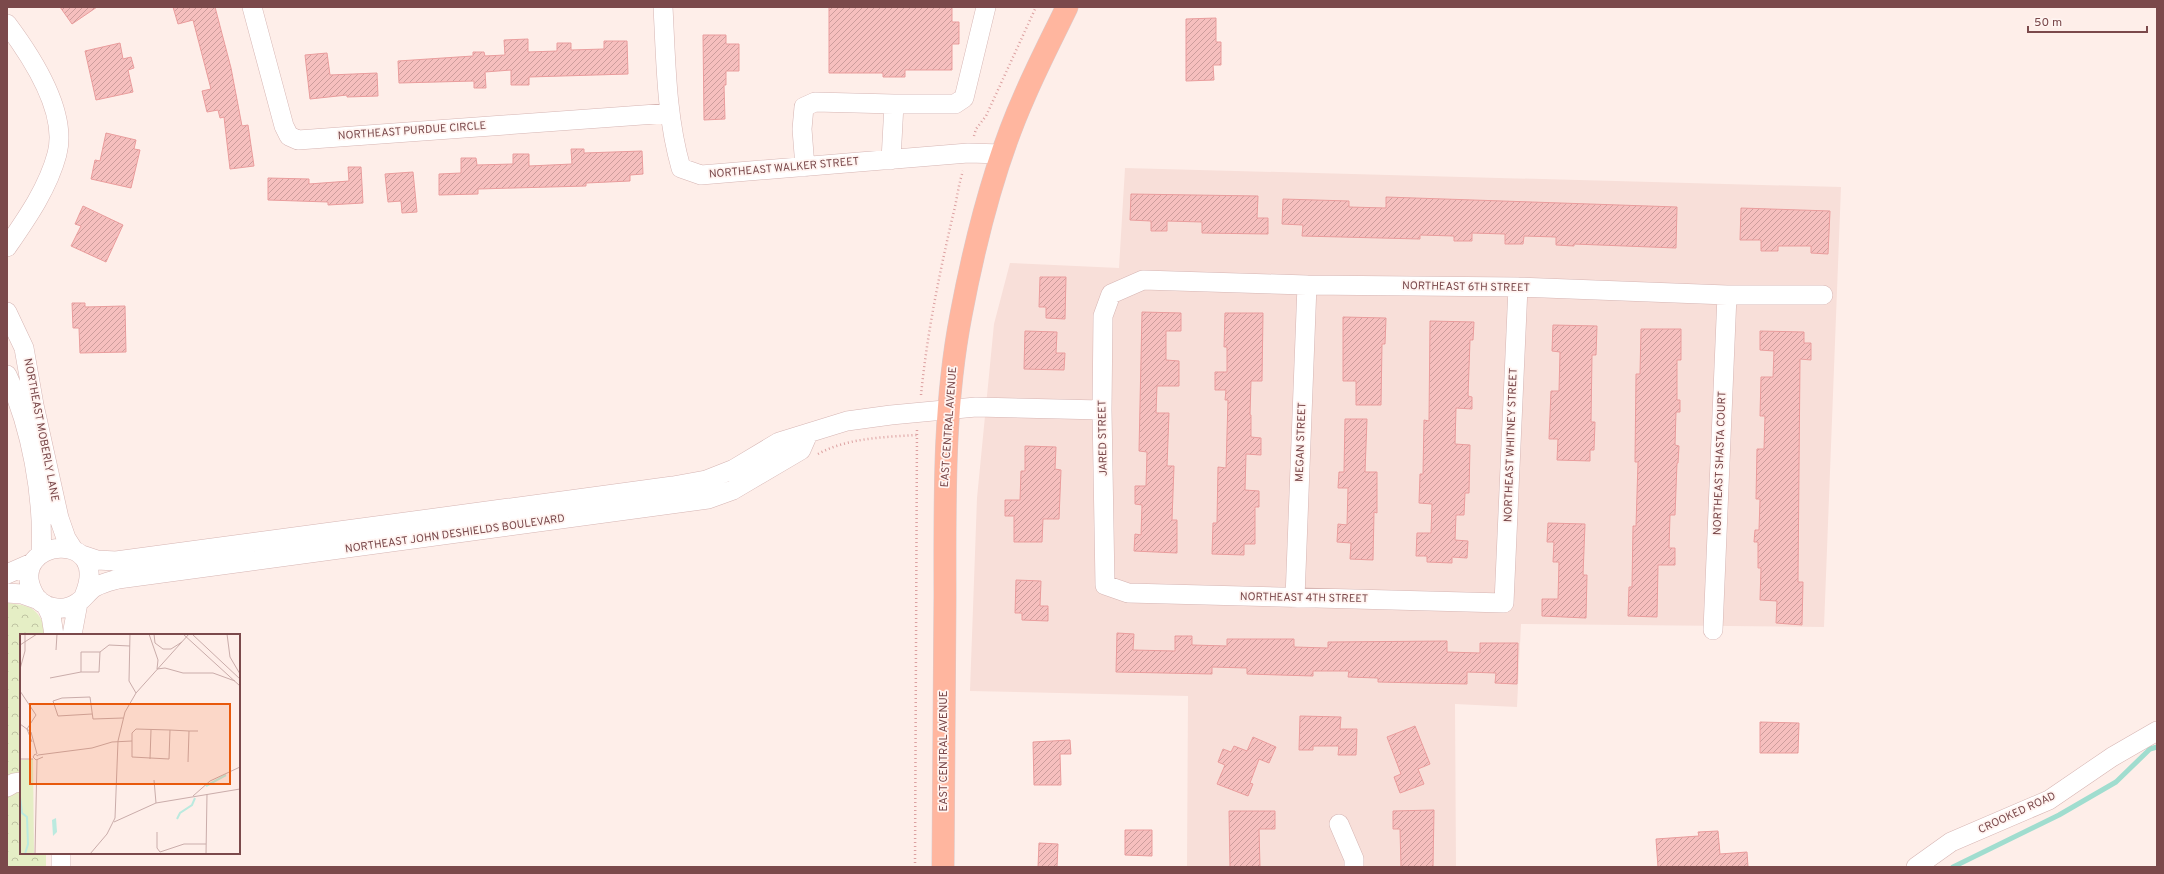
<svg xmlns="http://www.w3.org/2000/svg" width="2164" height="874" viewBox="0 0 2164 874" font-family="Overpass,sans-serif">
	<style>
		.residential { fill: #f8dfd9 }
		.park { fill: url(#park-crowns) }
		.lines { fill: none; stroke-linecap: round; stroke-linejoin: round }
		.stream { stroke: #a0ddcf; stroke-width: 5 }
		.building { fill: url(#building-hatch); stroke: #ea9d9d }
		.minor-casing { stroke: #d6b5b3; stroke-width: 20 }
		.major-casing { stroke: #dacccd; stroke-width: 23 }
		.path { stroke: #dca0a0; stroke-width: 2.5; stroke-dasharray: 1 3; stroke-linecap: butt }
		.minor { stroke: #fff; stroke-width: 19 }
		.major { stroke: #ffb69f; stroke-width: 22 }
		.labels { text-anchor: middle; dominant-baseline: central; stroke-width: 3.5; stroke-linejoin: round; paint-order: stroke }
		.street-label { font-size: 11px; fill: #7b494b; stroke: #fff4f1 }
		.inset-river { fill: none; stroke: #bbeadf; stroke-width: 2 }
		.inset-road { fill: none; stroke: #caacaa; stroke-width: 1 }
		.view { fill: #e8590c; fill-opacity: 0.15; stroke: #e8590c; stroke-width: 2 }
		.inset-edge { fill: none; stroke: #7b494b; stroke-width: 2 }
	</style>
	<defs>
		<pattern id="park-crowns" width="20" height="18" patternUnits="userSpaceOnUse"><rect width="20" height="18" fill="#e5eec5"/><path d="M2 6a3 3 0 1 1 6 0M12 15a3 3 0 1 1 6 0" fill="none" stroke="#bfc3a2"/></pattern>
		<pattern id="building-hatch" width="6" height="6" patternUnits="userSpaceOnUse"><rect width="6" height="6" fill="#f6bfbe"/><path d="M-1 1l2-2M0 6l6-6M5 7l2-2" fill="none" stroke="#cc9d9c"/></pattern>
	</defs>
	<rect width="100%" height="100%" fill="#feeee9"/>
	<path class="residential" d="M1125,168L1841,187L1824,627L1521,624L1517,707L1455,704L1456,867H1187L1188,696L970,691L977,498L994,324L1010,263L1119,268Z"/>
	<path class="park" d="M7,603C35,606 38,609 48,635H21V853H46V867H7Z"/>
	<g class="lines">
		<path class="stream" d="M1953,867L2059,815L2116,782L2150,749L2157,747"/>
	</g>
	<path class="building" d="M60,7H97L72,24Z
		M173,7H215L231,68L242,126L248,125L254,166L230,169L224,117L220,118L218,110L207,112L202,91L211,89L193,20L178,24Z
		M829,7H952V22H959V44H952V70H905V77H883V73H829Z
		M1216,18V42H1221V65H1213L1214,80L1186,81V19Z
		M703,35H726V44H739V71H726V85H724L725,119L704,120Z
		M528,39V52L557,51V43H571V50L604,49V41H627L628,74L529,77V85H511V70L485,72L486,88H474V81L399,83L398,61L473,56V52H484L485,56L505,55L504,40Z
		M120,43L123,59L131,57L134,68L128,70L133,92L96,100L85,51Z
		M327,53L330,75L377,73L378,96L347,97V95L310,99L305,55Z
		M106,133L136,140L134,149L140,150L131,188L91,179L95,160L100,161Z
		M571,149H584V153L642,151L643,174L630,175V181L586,183V186L478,189V194L439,195V174L461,173V158H476L477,165L513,164V154H529V166L572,164Z
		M348,167H361L363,203L328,205V202L268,200V178L309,179V184L349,181Z
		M413,172L417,212L402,213L401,201L388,202L385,174Z
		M1131,194L1258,196L1257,218H1268V234L1202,233V222L1167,221V231H1151V221L1130,220Z
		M1386,197L1677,207L1676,248L1574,244V246L1556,245V237L1524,236L1523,244H1505V234L1472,233V241H1454V236L1420,235V239L1302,236L1303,225L1282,224L1283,199L1349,201V207L1386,208Z
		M83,206L123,225L106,262L71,246L81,226L75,224Z
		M1741,208L1830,211L1828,254L1811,253V246H1778V251H1761V240H1740Z
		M1040,277H1066L1065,319L1046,318V307H1039Z
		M72,303H85V307L125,306L126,352L80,353L79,328H73Z
		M1142,312L1181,313V331H1166V360L1179,361V386H1157L1156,413H1169L1167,466H1174L1172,520H1177V553L1134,551L1135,534L1141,535L1142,505L1135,504V486H1146L1147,452L1139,451Z
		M1225,313H1263L1262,381H1251L1250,415H1251V437L1261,438V455L1246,454L1245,490L1259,491V507H1255V544H1244V555L1212,554L1213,523H1217L1218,467L1226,468L1228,400H1225L1226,390H1215V372H1227V347H1224Z
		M1343,317L1386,318L1385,344H1382L1381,405H1356V381H1343Z
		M1430,321L1474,322L1473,340H1470L1468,396L1472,397V409L1456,408L1455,444L1470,445L1469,493H1465L1464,515H1456L1455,540L1468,541L1467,558L1452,557V563L1427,562V556H1416L1417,533H1431L1432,504L1419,503L1420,474H1423L1424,420L1429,421Z
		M1553,325L1597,326L1596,355H1592L1591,422H1595L1594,450H1590V461L1557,460L1558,439H1549L1551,391H1559L1560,352L1552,351Z
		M1641,329H1681V360H1677V400H1680V412H1676L1675,445L1679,446L1678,463H1677L1675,515H1670L1669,548H1675V565H1658L1657,617L1628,616L1629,587H1632L1633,526H1636L1638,462H1635L1636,374H1640Z
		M1025,331L1057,332L1056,353H1065L1064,370L1024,369Z
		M1760,331L1804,332V343H1811V360L1800,359L1798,582H1803L1802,625L1776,623L1777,601L1760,600L1761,568H1758V542H1754L1755,530H1759L1760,499H1756L1757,449H1764L1765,416H1760L1761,377H1773L1774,351L1760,350Z
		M1345,419H1367L1365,472H1377V513L1374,512L1373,560L1350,559L1351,543L1337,542L1338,524L1347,525L1348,488H1338L1339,472H1344Z
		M1025,446L1056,447L1055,469L1061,470L1059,519H1043L1042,542H1014V516H1005V500H1020L1021,471H1025Z
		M1548,523L1585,524L1583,575H1587L1586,618L1542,616V599H1558L1559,562H1553L1554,542H1547Z
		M1016,580L1041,581L1040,606H1048V621L1022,620V613H1015Z
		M1117,633L1134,634L1133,650L1175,651V636H1192V645L1227,646V639H1294V647L1328,648V642L1447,641V652L1480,653V643H1518L1517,684L1495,683L1496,673L1467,672V684L1378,682V678L1348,677L1349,671H1313V676L1247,674V668L1212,667V674L1116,672Z
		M1300,716L1341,717L1340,729H1357L1356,755H1338L1339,746H1313V750H1299Z
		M1760,722L1799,723L1798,753H1760Z
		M1415,726L1430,764L1418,769L1424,784L1400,793L1394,777L1401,774L1387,737Z
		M1253,737L1276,747L1269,763L1259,759L1250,783L1253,784L1248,796L1217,784L1225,765L1218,762L1223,749L1231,752L1234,746L1247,751Z
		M1070,740L1071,754H1060L1061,785H1034L1033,742Z
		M1434,810L1433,867H1401L1400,829H1393V811Z
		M1229,811H1275V829H1259L1260,867H1230Z
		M1125,830H1152V856L1125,855Z
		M1718,831L1720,854L1747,852L1748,867H1658L1656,839L1699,836L1698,832Z
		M1039,843L1058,844L1057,867H1038Z"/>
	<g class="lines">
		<g class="minor-casing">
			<path id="minor" d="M252,7L284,126L289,136L298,140L670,113
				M663,7C666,61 666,116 681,168L701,175L968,153L1003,154
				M7,24C31,56 68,112 57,154C48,188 27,218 7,247
				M891,160L894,104H955L964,98L986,7
				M805,167L802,129L804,107L815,102L894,104
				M1518,287L1504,603L1128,593L1105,585L1102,410L1103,316L1111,294L1143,280L1307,285L1518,287L1727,295H1823
				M7,312L24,348L34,405L59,518L66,538L73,549
				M7,375C31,426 44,497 41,554
				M82,555L97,560L116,561L673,486L706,480L734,469L779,442L847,421L891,415L976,407L1102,410
				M7,574L32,563
				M7,593L22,594L39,600
				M84,596C113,527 7,539 33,592C40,608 63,613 77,603C84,599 88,591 95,587C102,583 111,581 118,579L708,499L733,490L801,450L808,434
				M1295,598L1307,285
				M46,605L51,616L54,635
				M1713,630L1727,295
				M72,635L78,603
				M7,787L14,783L21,782
				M1339,824L1354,859V867
				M61,867V853
				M1916,867L1951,842L2049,800L2112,757L2157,731"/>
		</g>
		<g class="major-casing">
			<path id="major" d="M943,867C944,777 945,687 945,597C945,503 943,408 961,315C975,241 994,164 1025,95C1038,65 1053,36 1067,7"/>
		</g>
		<path class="path" d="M974,136L976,129L986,116L1036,7
			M921,395C927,334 939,275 953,215C957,200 958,186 963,171
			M818,454C847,438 884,437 917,435
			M915,867L917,428"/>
		<use href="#minor" class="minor"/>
		<use href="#major" class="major"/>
	</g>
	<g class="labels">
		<g class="street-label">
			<text transform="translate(412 131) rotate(-4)">NORTHEAST PURDUE CIRCLE</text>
			<text transform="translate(784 168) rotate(-5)">NORTHEAST WALKER STREET</text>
			<text transform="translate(1466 287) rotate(1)">NORTHEAST 6TH STREET</text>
			<text transform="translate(949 427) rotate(-86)">EAST CENTRAL AVENUE</text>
			<text transform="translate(41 430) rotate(79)">NORTHEAST MOBERLY LANE</text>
			<text transform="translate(1103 438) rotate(-91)">JARED STREET</text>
			<text transform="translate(1301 442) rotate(-88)">MEGAN STREET</text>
			<text transform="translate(1511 445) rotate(-88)">NORTHEAST WHITNEY STREET</text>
			<text transform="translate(1720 463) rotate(-88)">NORTHEAST SHASTA COURT</text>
			<text transform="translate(455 534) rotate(-8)">NORTHEAST JOHN DESHIELDS BOULEVARD</text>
			<text transform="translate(1304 598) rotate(1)">NORTHEAST 4TH STREET</text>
			<text transform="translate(944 751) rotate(-90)">EAST CENTRAL AVENUE</text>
			<text transform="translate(2017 813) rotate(-25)">CROOKED ROAD</text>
		</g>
	</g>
	<g transform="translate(20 634)">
		<rect width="220" height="220" fill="#feeee9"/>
		<path d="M13,125L14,220H0V126Z" fill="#e5eec5"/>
		<path d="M36,184L37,198L33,202L32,186Z" fill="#bbeadf"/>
		<path class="inset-river" d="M186,152L206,141M0,163L2,179L7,183L8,210L5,220M157,185L160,179L172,171L175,164"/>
		<path class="inset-road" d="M110,0L109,47L116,59M129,0L138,26L137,35L145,34L163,39H193L215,47M134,0L135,9L143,15H151L162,8M163,0L220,52M172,0L220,45M207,0L210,23L220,40M0,11L17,0M36,16L37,0M0,35L5,17V0M61,38V18H80L89,11L110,12M30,44L61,38H79L80,18M0,57L16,81L7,95M72,80L38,82L33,67L42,64L70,63L73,85L103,84M0,90L11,98L17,120M7,95L12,108M150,96L149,125L112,123V99L116,95L150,96L169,97H178M18,121L72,114L92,108L112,107M18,122L15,120L13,123L16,126L23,123M0,125H13M130,125L131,96M168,128L169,97M134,146L136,169M173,162L190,147L220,133M94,188L136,169L220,155M137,198V214L140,218L164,210H186M15,220L17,125M70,220L87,200L95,184L98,107L105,78L116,59L169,0M186,220L187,160"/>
		<path class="view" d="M10,70H210V150H10Z"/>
		<rect width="220" height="220" class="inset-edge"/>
	</g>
	<rect width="2164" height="874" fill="none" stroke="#7b494b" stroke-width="16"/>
	<path d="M2028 26v6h119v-6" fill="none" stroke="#7b494b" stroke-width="2"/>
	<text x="2034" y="26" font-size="12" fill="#7b494b" stroke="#fff4f1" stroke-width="3" paint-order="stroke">50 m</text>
</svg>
